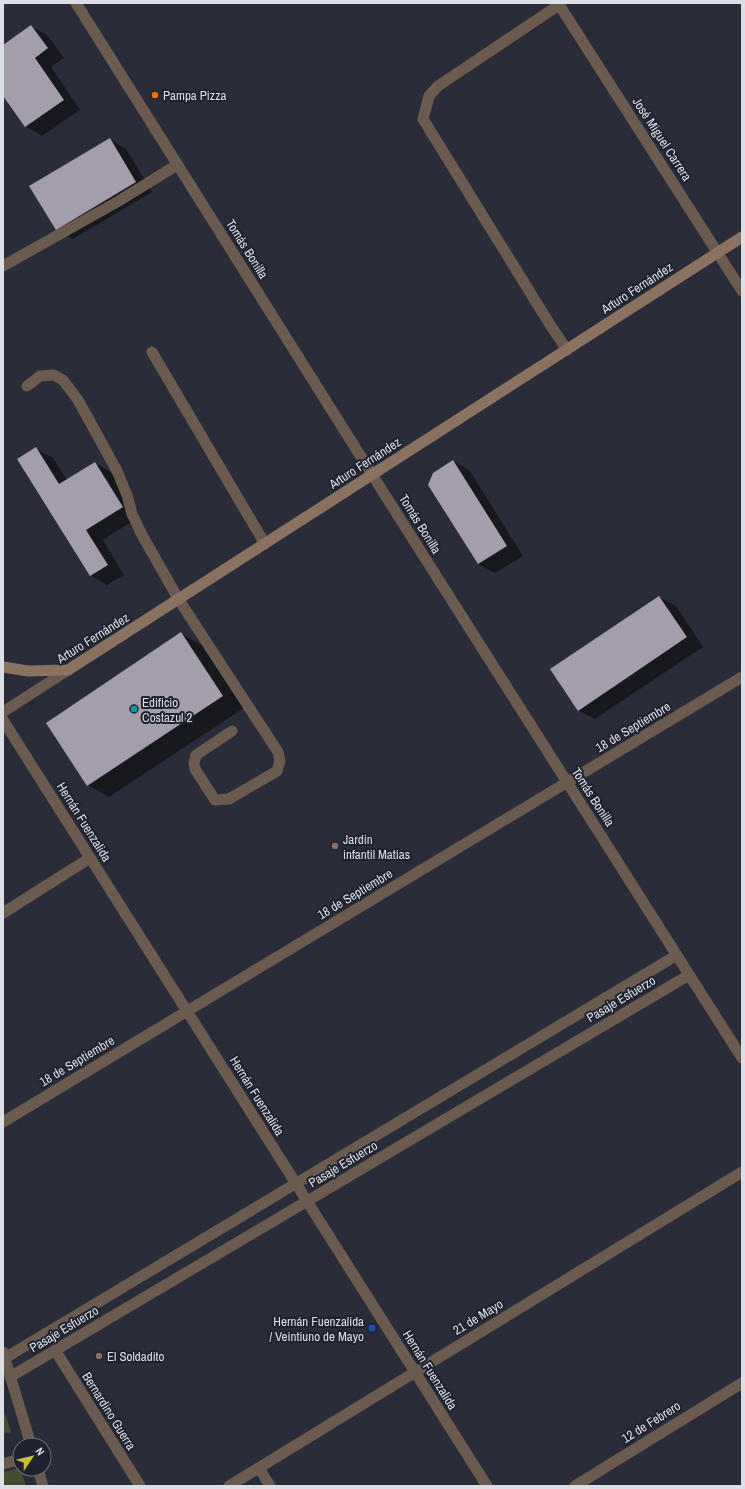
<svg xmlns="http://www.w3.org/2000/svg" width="745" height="1489" viewBox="0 0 745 1489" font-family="'Archivo Narrow',sans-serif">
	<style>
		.green { fill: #454b2e }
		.shadow { fill: #0007 }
		.building { fill: #a49dac }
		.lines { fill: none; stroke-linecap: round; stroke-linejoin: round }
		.service { stroke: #6a5a4f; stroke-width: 11 }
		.minor { stroke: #6a5a4f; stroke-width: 11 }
		.tertiary { stroke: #6a5a4f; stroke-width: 11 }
		.secondary { stroke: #8b7260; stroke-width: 11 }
		.food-dot { fill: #e8710a; stroke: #20232f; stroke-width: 1.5 }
		.culture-dot { fill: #0f9aa8; stroke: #20232f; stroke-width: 1.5 }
		.education-dot { fill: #8d6e63; stroke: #20232f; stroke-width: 1.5 }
		.transit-dot { fill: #1a4fb4; stroke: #20232f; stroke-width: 1.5 }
		.labels { text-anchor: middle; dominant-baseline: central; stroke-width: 4; stroke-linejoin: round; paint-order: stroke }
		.poi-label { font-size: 13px; fill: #dddfe7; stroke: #20232f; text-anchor: start }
		.street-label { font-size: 13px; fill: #dddfe7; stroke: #20232f }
	</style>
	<rect width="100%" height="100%" fill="#2a2d39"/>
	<path class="green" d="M3,1408L11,1432L3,1434Z
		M20,1468L26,1486H3V1472Z"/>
	<path class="shadow" d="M31,26L48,36L64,58L51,67L80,110L42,136L25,126L3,95V46Z
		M110,139L126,149L152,192L73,239L57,230Z
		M36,449L53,458L67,480L95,463L112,473L139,517L103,540L124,575L107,585L90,575Z
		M453,461L470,471L523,556L495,573L478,564Z
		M659,597L676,606L703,647L595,719L578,710Z
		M182,634L203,646L244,708L109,797L88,785Z"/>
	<path class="building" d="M31,25L48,48L35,58L64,100L25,127L3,96V45Z
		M110,138L136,182L56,230L29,186Z
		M36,447L59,484L95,462L123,507L86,530L108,565L90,576L17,459Z
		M453,460L507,546L478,564L428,485L433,473Z
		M659,596L687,637L578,711L550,669Z
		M181,632L223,696L87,786L46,723Z"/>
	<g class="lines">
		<path class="service" d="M152,352L265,544
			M27,386L40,376L54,375L63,380L78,400L117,471L127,495L132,514L142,535L179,600L278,752L280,761L277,771L229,799L215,800L195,769L194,763L196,755L232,731"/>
		<path class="minor" d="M76,3L390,503L742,1058
			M558,3L742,291
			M559,5L438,86L429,96L423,119L549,323L567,350
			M3,266L117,202L177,165
			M3,720L487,1486
			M3,913L90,858
			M3,1122L742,677
			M55,1350L140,1486
			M5,1358L677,955
			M10,1377L689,975
			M3,1464L20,1459
			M259,1468L270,1486
			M575,1486L742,1383"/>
		<path class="tertiary" d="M3,712L68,670
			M3,1352L31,1445
			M38,1469L43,1486
			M229,1486L742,1172"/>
		<path class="secondary" d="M3,667L28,671L68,670L742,237"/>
	</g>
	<circle class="food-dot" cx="155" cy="95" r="4"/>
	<circle class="culture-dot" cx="134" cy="709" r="4"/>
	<g class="education-dot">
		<circle cx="335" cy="846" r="4"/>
		<circle cx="99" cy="1356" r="4"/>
	</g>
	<rect class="transit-dot" x="368" y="1324" width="8" height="8" rx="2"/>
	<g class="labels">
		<g class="poi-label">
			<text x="163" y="95">Pampa Pizza</text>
			<text x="142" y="702">Edificio<tspan x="142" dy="15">Costazul 2</tspan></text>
			<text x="343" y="839">Jardin<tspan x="343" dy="15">infantil Matias</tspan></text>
			<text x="364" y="1321" text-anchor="end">Hernán Fuenzalida<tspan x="364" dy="15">/ Veintiuno de Mayo</tspan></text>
			<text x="107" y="1356">El Soldadito</text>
		</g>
		<g class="street-label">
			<text transform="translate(662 139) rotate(57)">José Miguel Carrera</text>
			<text transform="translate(247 249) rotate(58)">Tomás Bonilla</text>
			<text transform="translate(637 288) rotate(-33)">Arturo Fernández</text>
			<text transform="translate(365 463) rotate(-33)">Arturo Fernández</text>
			<text transform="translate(420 524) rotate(58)">Tomás Bonilla</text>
			<text transform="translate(93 638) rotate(-32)">Arturo Fernández</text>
			<text transform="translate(633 727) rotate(-31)">18 de Septiembre</text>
			<text transform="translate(593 797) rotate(57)">Tomás Bonilla</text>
			<text transform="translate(84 822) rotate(58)">Hernán Fuenzalida</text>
			<text transform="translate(355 894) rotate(-31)">18 de Septiembre</text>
			<text transform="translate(621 999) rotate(-31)">Pasaje Esfuerzo</text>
			<text transform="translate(77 1061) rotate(-31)">18 de Septiembre</text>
			<text transform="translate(257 1096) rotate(58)">Hernán Fuenzalida</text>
			<text transform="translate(343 1164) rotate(-31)">Pasaje Esfuerzo</text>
			<text transform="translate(478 1317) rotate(-31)">21 de Mayo</text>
			<text transform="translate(64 1329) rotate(-31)">Pasaje Esfuerzo</text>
			<text transform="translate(430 1370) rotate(58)">Hernán Fuenzalida</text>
			<text transform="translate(109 1411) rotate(58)">Bernardino Guerra</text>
			<text transform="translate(651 1422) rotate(-32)">12 de Febrero</text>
		</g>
	</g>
	<rect width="745" height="1489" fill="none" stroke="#dddfe7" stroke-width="8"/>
	<g transform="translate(32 1457) rotate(55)"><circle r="19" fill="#20232f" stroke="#6c6e79"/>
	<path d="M0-3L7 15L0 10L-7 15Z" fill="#c9bb3a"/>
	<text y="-6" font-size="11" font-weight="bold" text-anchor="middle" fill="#dddfe7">N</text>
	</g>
</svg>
